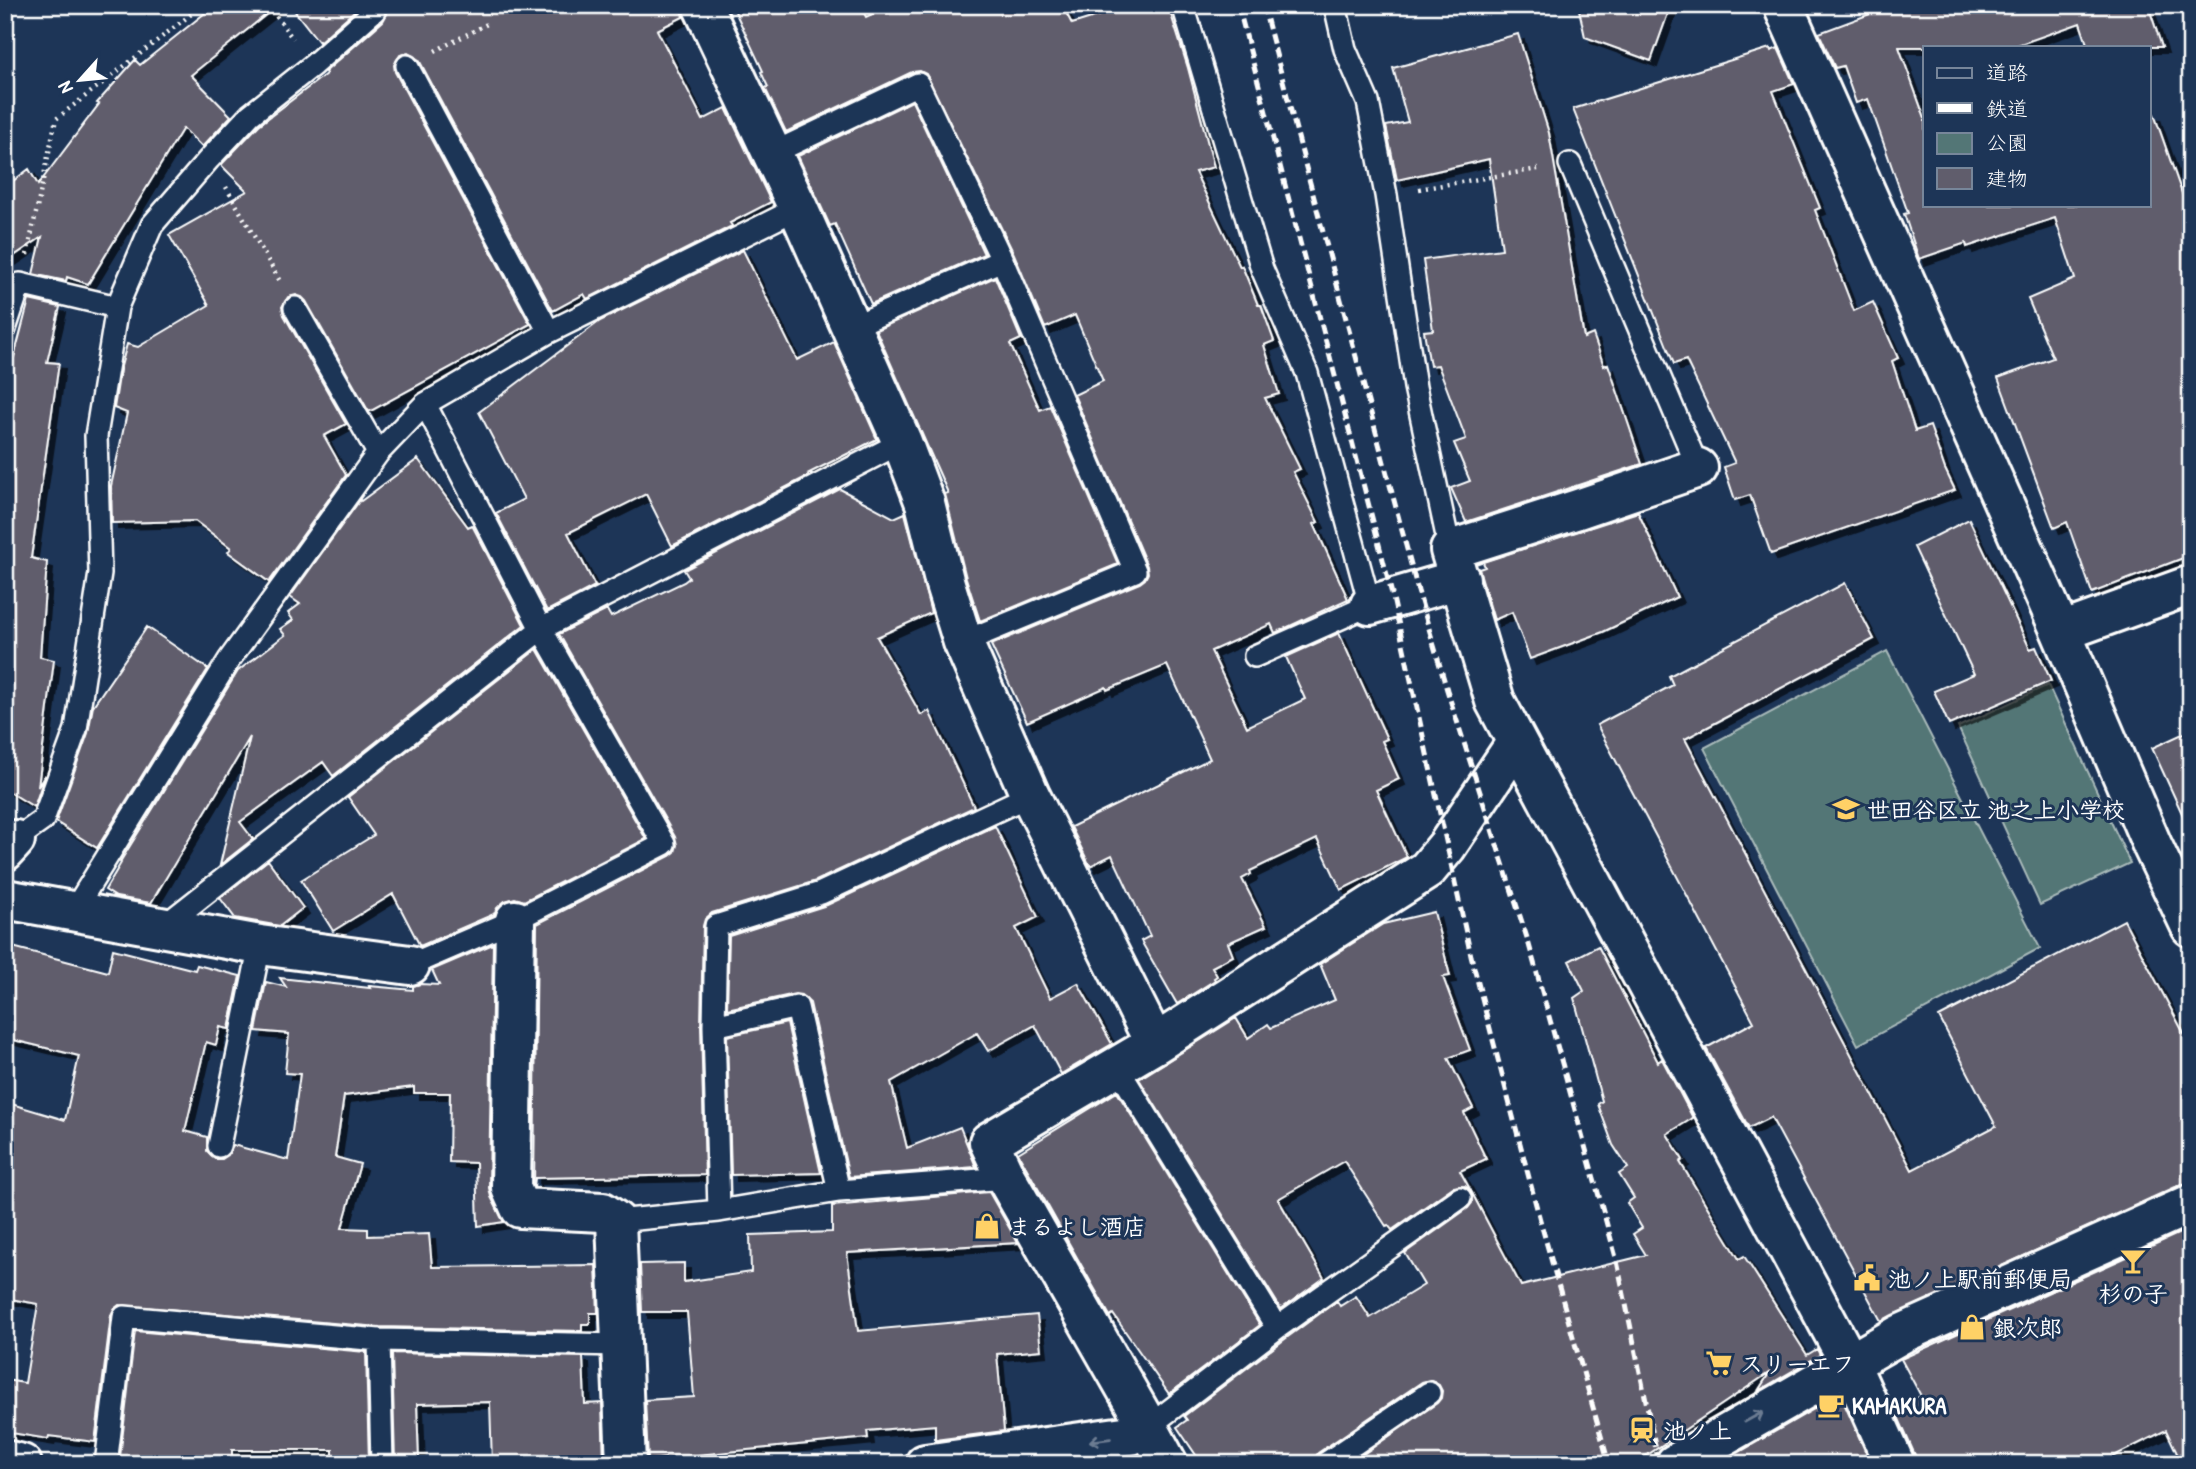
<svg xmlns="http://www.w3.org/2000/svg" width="2196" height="1469" viewBox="0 0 2196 1469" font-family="'Patrick Hand','Klee One',sans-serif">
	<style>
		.green { fill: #537676; stroke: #a9baba; stroke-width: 2 }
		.building { fill: #605d6c; stroke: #fff; stroke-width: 2; filter: url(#shadow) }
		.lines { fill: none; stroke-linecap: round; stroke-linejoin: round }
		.service-casing { stroke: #fff; stroke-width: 26 }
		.minor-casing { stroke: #fff; stroke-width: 44 }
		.secondary-casing { stroke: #fff; stroke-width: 44 }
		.path { stroke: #fff; stroke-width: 4.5; stroke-dasharray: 2 5; stroke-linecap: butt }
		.service { stroke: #1d3557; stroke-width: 21 }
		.minor { stroke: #1d3557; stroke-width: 38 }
		.secondary { stroke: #1d3557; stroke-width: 38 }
		.rail { stroke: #fff; stroke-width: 5; stroke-dasharray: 10 5; stroke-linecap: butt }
		.oneway { stroke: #6c7c92 }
		.labels { text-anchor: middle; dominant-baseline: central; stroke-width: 6; stroke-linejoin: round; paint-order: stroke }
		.poi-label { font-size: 23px; font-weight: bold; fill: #fff; stroke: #1d3557; text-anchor: start }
	</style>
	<defs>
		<filter id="shadow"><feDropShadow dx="6" dy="6" stdDeviation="0" flood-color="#0009"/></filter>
	</defs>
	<rect width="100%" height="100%" fill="#1d3557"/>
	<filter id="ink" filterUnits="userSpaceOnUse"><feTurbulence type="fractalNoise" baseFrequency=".0143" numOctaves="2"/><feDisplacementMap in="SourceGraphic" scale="14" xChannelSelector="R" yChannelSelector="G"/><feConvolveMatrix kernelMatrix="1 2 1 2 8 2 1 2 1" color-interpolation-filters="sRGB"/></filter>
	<g filter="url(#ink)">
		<path class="green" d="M1887,651L2040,948L1858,1045L1704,748Z
			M2048,685L2130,863L2040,905L1958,727Z"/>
		<path class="building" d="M215,5H278L191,75L231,116L202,147L183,128L88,284L67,277L66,281L33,274L42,237L5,262V187L29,169L38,185L99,104L97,103L135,60L140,65Z
			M290,5H361L319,42Z
			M385,5H680L683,17L657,30L703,120L726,108L771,202L730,223L732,226L587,299L584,294L553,311L419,60L408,53L400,55L394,65L395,72L530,324L369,412L306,301L302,297L296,295L288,297L282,307L284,315L346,424L324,436L346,475L269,582L228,552L231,548L195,521L112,523L111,486L127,413L114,408L120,370L127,344L138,347L209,305L169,235L247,191L221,165L259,125L326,74L325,72L383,21L387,14Z
			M732,5H860L866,17L891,5H1062L1072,24L1133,5H1168L1188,68L1214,167L1195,172L1240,267L1242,266L1258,305H1261L1274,341L1264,345L1279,394L1265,398L1300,469L1293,472L1318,522L1314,524L1348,599L1275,633L1271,624L1211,651L1247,727L1305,699L1286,657L1339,633L1387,739L1382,741L1399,779L1376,790L1407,857L1341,890L1317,839L1250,871L1251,874L1242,879L1266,926L1228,943L1233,956L1212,967L1217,976L1214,978L1215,980L1177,1004L1141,941L1150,936L1112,855L1090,866L1071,827L1210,759L1167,665L1107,690L1106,687L1027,722L991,645L1140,583L1145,579L1148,573L1147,566L1074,395L1103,381L1075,315L1045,328L1014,254L926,74L920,71L912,72L786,132L765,88L768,87L761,72L763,71Z
			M1578,5H1671L1651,61L1585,37Z
			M1894,5H2148L2162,47H2088L2080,23L2012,47H1899L1925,119V205H2149V115L2154,114L2191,219V555L2092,593L2067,522L2054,528L1998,378L2053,358L2028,299L2075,279L2055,218L1967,247L1966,243L1919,259L1904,214L1908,213L1868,99L1856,103L1843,66L1835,68L1819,33Z
			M1518,34L1549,133L1584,338L1593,334L1604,366L1608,364L1642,464L1466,522L1451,488L1470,481L1454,443L1466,439L1438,365L1430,366L1424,331L1433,330L1423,260L1502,249L1489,159L1397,180L1386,126L1408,122L1393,68Z
			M1770,48L1771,51L1778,48L1794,84L1773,91L1820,208L1815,210L1854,311L1873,302L1898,358L1892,361L1915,431L1930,426L1945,469L1955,490L1771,554L1750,495L1735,500L1724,467L1735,463L1686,360L1674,364L1573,109Z
			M912,101L984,254L871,304L835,224L830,226L798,156Z
			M743,250L797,360L834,342L877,439L809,473L812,474L672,546L646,494L568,533L595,586L547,611L496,513L524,499L479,412L600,321Z
			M995,277L1021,339L1010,344L1040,410L1050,406L1118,564L980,621L966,578L945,494L948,493L876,330Z
			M29,300L60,307L47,362L59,363L31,558L47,562L40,657L54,660L38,787L45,775L34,807L5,789V405L12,357H14Z
			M418,459L468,527L472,525L524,625L333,776L323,762L240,822L253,839L220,865L250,737L151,903L116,897L105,890L121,863L120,862L238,671L285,635L280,629L293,620L288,613L300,604L290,597L360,500L361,501Z
			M840,489L894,518L905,513L931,613L877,637L921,715L929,711L974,807L816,881L712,913L705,919L703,926L701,1026L705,1175L535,1178L534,1187L537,924L670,856L675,852L677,845L675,837L559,634L607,610L611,617L684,582L689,578L684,570Z
			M1638,512L1677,597L1603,632L1530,659L1512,612L1494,620L1479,569L1485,567L1483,562Z
			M1969,519L2030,649L2036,647L2051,681L1949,725L1934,691L1974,674L1914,547Z
			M1845,583L1874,639L1685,739L1912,1170L1996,1126L1939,1017L2124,920L2191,1047V1183L2182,1184L1881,1321L1771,1117L1749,1128L1706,1048L1754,1022L1597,725L1673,685L1669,676Z
			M147,627L208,669L97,848L56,822L88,733L93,706Z
			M537,649L646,839L524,901L515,898L505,901L497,908L494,914L420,946L393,894L333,931L301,880L374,835L348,797Z
			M2191,730V833L2152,748Z
			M995,826L1038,917L1016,928L1050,998L1078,983L1112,1044L1061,1074L1035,1025L988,1051L977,1033L891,1082L907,1148L960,1127L976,1167L849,1177L810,1003L801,995L795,994L727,1009L729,936L827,905Z
			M268,860L303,908L280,926L235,918L220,898Z
			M1434,912L1450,976L1443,977L1470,1050L1448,1058L1473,1108L1464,1113L1486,1159L1460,1171L1471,1191L1465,1186L1453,1187L1392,1230L1388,1225L1386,1226L1344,1161L1278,1199L1324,1278L1281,1309L1139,1079L1236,1018L1248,1038L1268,1024L1271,1028L1335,1000L1320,964L1383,924Z
			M493,944L489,1188L491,1197L504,1222L478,1226L476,1163L449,1162L450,1093H414V1087L344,1096L335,1157L360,1164L342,1228L368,1229V1236L429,1234L432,1267L596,1265L598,1313H590V1324H582V1331L380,1327L119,1305L114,1309L111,1315L95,1442L49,1436L48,1439L5,1432V1380L25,1383L38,1304L5,1298V1102L65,1120L79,1056L5,1038V945L108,972L113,949L195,970L197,965L240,976L229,1029L220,1027L216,1045L206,1042L185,1131L207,1137V1151L216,1159H222L228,1155L233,1145L288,1160L300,1074L285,1073L289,1034L256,1031L266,982L286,987L280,978L370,988L369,986L413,990V986L420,984L439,985L432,970Z
			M1598,946L1658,1062L1662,1059L1693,1118L1667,1134L1683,1160L1680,1162L1739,1259L1744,1256L1807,1355L1817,1349L1820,1355L1758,1391L1770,1372L1634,1464H1349L1437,1403L1441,1398L1442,1391L1439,1385L1429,1380L1422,1382L1318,1453L1312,1464H1202L1177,1427L1187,1420L1184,1416L1285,1339L1337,1301L1340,1306L1356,1296L1370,1318L1424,1285L1405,1253L1468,1208L1472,1203L1471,1191L1521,1286L1646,1255L1633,1234L1642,1228L1627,1203L1634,1198L1619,1174L1628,1168L1613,1145L1598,1104L1602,1101L1574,998L1584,991L1569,961Z
			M787,1023L821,1173L731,1175L727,1036Z
			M1117,1092L1260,1325L1169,1394L1113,1314L1110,1316L1018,1153Z
			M989,1192L1018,1243L847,1253L858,1331L1037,1315L1041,1350L997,1354L1004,1431L935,1440V1425L867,1431L868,1438L648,1460L645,1400L694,1397L687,1312H642L640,1264L684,1263V1282L751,1272L750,1235L832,1232V1206Z
			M2191,1228V1464H2182L2166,1430L2098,1464H1916L1915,1455L1895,1410L1921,1396L1901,1359Z
			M135,1331L366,1352L369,1462L333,1463V1450H232V1457H170V1461L120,1457Z
			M392,1353L583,1357L585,1404L602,1403L604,1461L492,1464L490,1402L417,1404L419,1461L395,1462Z
			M1840,1394L1871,1464H1719Z"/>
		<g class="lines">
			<g class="service-casing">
				<path id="service" d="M1183,5L1262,269L1307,373L1370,605L1255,656
					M1335,5L1345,49L1368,102L1386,195L1415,387L1450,550
					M407,66L549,332
					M773,153L918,84L1002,260
					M1570,164L1698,468
					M295,308L378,453
					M852,327L1002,260L1135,571L963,642
					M5,329L20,284L117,307
					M425,404L549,332L798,208
					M8,835L15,840L43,820L76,729L100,573L96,436L117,307L152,225L209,159L250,115L313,65L374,11
					M73,912L229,660L378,453L425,404L541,629L902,442
					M164,926L541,629L664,844L515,920L410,965
					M714,1026L797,1007L839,1191
					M1117,1067L1277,1328
					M219,1146L260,945
					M719,1211L714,1026L716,926L821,893L1030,795
					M616,1221L719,1211L839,1191L1006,1178
					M379,1340L382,1464
					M1148,1427L1277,1328L1460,1198
					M106,1464L124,1317L379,1340L621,1345
					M1325,1464L1429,1393"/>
			</g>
			<g class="minor-casing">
				<path id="minor" d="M702,5L798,208L902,442L925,503L945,584L963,642L1030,795L1155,1044
					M1785,10L2061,632L2152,845L2191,927
					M1698,468L1578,509L1450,550L1495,701L1850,1364L1895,1464
					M1370,605L1460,579
					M2061,632L2191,585
					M5,851L15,840
					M5,899L260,945L410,965
					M515,920L511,1188L520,1208L603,1212L616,1221L626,1464
					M1148,1427L1006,1178L989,1142L1155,1044L1427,870L1447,846L1516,743"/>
			</g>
			<g class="secondary-casing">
				<path id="secondary" d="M5,1460L22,1464
					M925,1464L1131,1435L1148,1427L1168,1464
					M1675,1464L1901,1334L2191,1204"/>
			</g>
			<path class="path" d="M268,5L293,39
				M435,51L487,24
				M226,187L281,283
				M1419,189L1538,169
				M27,255L56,119L203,5"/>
			<use href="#service" class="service"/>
			<use href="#minor" class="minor"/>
			<use href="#secondary" class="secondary"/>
			<path class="rail" d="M1238,5L1393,598L1471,956L1540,1220L1609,1464
				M1263,5L1418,591L1447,690L1528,941L1617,1261L1659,1464"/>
		</g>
		<defs><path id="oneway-shaft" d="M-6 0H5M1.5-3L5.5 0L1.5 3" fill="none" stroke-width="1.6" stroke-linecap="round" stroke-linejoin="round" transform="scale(1.75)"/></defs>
		<g class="oneway">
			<use href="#oneway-shaft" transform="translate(1754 1417) rotate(-29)"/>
			<use href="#oneway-shaft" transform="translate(1100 1440) rotate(172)"/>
		</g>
	</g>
	<defs>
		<g id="school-bare" transform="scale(2.1)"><path d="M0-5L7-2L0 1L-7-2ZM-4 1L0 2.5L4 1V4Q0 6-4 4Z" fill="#ffd166" stroke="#1d3557" stroke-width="2.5" paint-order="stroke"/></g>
		<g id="shop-bare" transform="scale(2.1)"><path d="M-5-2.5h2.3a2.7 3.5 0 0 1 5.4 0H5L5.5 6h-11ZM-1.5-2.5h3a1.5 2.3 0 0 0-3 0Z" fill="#ffd166" stroke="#1d3557" stroke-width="2.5" paint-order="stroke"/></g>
		<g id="bar-bare" transform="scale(2.1)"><path d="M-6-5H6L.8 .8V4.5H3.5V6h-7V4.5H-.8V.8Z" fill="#ffd166" stroke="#1d3557" stroke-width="2.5" paint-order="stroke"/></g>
		<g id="civic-bare" transform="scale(2.1)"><path d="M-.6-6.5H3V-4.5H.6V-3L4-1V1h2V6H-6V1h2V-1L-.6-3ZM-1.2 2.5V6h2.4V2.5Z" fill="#ffd166" stroke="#1d3557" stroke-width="2.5" paint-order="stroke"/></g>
		<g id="supermarket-bare" transform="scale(2.1)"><path d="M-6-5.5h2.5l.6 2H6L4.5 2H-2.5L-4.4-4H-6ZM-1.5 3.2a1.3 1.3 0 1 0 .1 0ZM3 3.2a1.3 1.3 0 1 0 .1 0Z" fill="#ffd166" stroke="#1d3557" stroke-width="2.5" paint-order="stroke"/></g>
		<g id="cafe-bare" transform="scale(2.1)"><path d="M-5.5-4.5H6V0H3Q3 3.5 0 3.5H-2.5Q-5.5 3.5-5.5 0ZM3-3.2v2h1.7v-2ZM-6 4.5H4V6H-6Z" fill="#ffd166" stroke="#1d3557" stroke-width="2.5" paint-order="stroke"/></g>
		<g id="station-bare" transform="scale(2.1)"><path d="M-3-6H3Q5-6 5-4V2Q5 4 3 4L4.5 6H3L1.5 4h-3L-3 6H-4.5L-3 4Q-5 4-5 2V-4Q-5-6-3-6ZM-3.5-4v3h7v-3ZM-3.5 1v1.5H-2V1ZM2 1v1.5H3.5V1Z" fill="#ffd166" stroke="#1d3557" stroke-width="2.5" paint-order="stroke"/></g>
	</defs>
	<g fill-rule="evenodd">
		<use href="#school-bare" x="1846" y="809"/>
		<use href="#shop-bare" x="987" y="1226"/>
		<use href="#bar-bare" x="2133" y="1261"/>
		<use href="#civic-bare" x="1867" y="1278"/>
		<use href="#shop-bare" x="1972" y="1327"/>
		<use href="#supermarket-bare" x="1719" y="1363"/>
		<use href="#cafe-bare" x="1831" y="1405"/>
		<use href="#station-bare" x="1642" y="1430"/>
	</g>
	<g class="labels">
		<g class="poi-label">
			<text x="1867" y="809">世田谷区立 池之上小学校</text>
			<text x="1008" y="1226">まるよし酒店</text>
			<text x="1888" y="1278">池ノ上駅前郵便局</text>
			<text x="2133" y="1293" text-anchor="middle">杉の子</text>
			<text x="1993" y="1327">銀次郎</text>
			<text x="1740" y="1363">スリーエフ</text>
			<text x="1852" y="1405">KAMAKURA</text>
			<text x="1663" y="1430">池ノ上</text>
		</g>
	</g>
	<rect width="2196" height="1469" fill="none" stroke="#1d3557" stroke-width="28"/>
	<rect x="14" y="14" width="2168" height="1441" fill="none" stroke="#fff" stroke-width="2.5" filter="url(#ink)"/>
	<rect x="1923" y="46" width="228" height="161" fill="#1d3557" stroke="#77869a" stroke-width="2"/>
	<rect x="1937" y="68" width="35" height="10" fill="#1d3557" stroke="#77869a" stroke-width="2"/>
	<text x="1986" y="80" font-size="21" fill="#ffffff">道路</text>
	<rect x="1937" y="103" width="35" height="10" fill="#ffffff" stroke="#77869a" stroke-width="2"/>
	<text x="1986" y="116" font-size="21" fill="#ffffff">鉄道</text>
	<rect x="1937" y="133" width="35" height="21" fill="#537676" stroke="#77869a" stroke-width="2"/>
	<text x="1986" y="150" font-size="21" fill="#ffffff">公園</text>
	<rect x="1937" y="168" width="35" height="21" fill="#605d6c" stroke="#77869a" stroke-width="2"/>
	<text x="1986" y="186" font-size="21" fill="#ffffff">建物</text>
	<g transform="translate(80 80) rotate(243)" stroke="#1d3557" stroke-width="5" paint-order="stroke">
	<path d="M0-5L12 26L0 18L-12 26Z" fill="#ffffff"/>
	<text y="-10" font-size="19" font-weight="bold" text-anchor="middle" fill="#ffffff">N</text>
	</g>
</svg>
